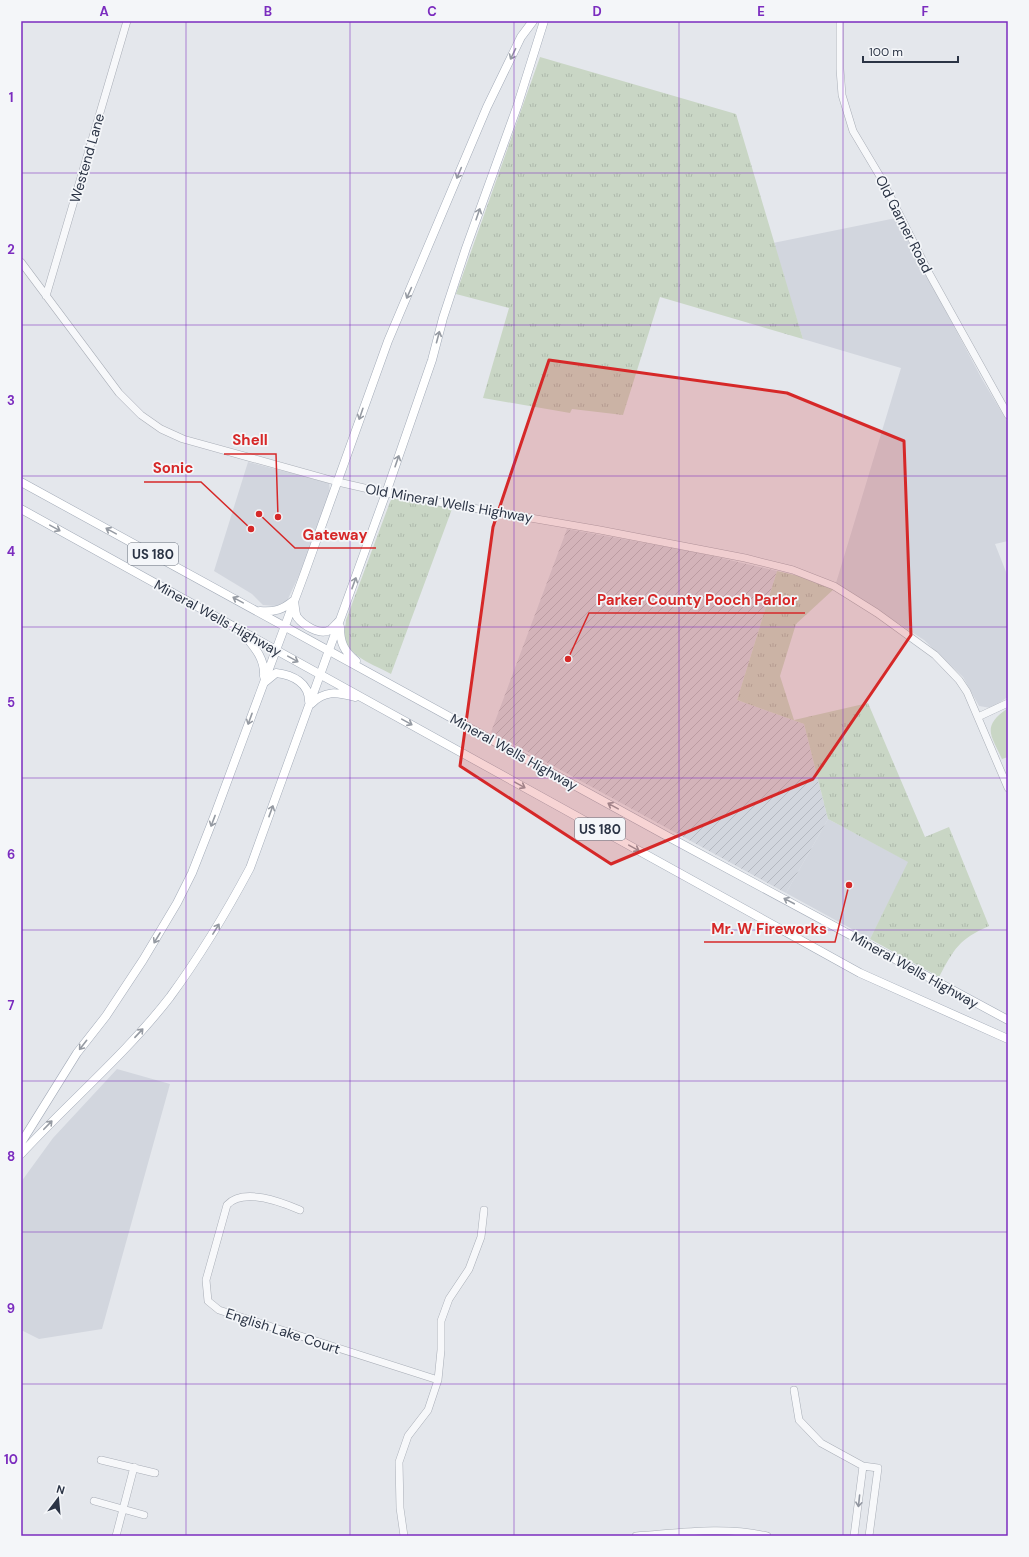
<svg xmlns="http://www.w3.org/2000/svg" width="1029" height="1557" viewBox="0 0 1029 1557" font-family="'DM Sans',sans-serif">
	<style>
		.built { fill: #d2d6de }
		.industrial { fill: url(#industrial-furrows) }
		.grass { fill: url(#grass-tufts) }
		.park { fill: #c9d6c5 }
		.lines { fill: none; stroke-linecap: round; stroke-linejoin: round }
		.minor-casing { stroke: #a9aeb7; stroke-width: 8 }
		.major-casing { stroke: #a3abb8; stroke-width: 9 }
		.minor { stroke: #f7f8fa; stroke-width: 7 }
		.major { stroke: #fff; stroke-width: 8 }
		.oneway { stroke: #959aa2 }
		.oneway2 { stroke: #9196a0 }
		.marked { fill: #d62828; fill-opacity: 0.2; stroke: #d62828; stroke-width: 3; stroke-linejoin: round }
		.grid { fill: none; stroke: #7b2cbf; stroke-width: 1; stroke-opacity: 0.55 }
		.labels { text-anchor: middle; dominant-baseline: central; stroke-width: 3.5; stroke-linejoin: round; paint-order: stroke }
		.shield { fill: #f4f6f9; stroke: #676e7b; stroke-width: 1 }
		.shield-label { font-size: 13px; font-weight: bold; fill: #2b3445 }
		.street-label { font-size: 14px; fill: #2b3445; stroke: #f4f6f9 }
		.leader { fill: none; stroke: #d62828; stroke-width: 1.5 }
		.callout-dot { fill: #d62828; stroke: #f4f6f9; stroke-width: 1.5 }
		.callout-label { font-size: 15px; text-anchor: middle; font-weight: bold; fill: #d62828; stroke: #f4f6f9; stroke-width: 3.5; stroke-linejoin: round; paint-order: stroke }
		.neatline { fill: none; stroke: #7b2cbf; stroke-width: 1.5 }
		.grid-label { font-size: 13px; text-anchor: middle; font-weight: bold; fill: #7b2cbf }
	</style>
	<defs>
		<pattern id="industrial-furrows" width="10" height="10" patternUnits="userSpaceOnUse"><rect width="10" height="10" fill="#d2d6de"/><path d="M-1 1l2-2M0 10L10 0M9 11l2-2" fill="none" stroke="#b4b8c0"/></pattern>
		<pattern id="grass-tufts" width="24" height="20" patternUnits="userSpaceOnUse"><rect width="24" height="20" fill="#c9d6c5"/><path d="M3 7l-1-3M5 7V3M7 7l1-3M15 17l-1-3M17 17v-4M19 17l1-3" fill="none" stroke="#adb8ab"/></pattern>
	</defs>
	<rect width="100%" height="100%" fill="#e4e7ec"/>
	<path class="built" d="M896,218L982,379L1008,423V541L995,544L1008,577V697L991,708L979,706L963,677L924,640L836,583L901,368L803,339L773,243Z
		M248,462L329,483L330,493L301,571L287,601L276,606L263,605L252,594L214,571Z
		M828,819L909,862L870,939L786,893Z
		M117,1069L170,1084L102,1329L39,1339L21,1330V1182L53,1138Z"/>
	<path class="industrial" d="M567,529L695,552L777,571L737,700L804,724L828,819L786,893L491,732Z"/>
	<path class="grass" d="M540,57L736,114L803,339L660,297L623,415L572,409L570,413L483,398L509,308L456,294Z
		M397,497L452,509L391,674C375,665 346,656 344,635C344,630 346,625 346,620L390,502L392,498Z
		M777,571L799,576L834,589L796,624L780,676L794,720L868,703L925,837L949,827L989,926C959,939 954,949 939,977L870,939L908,862L828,819L804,724L737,700Z"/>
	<path class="park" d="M1008,708V757L1002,759C991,734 981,727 1008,708Z"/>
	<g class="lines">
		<g class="minor-casing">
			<path id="minor" d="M840,21V69L842,95L853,131L881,178L930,275L1008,415
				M21,262L119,393L141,415L161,429L183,439L338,482L386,493L600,530L745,558L793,570L834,586L877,613L935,655L959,680L967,692L1008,788
				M46,296L127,21
				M978,717L1008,703
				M300,1210C281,1202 243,1187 227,1205L206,1280L208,1301L219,1310L438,1380
				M794,1390L799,1420L821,1443L863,1466L878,1468L869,1536
				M101,1460L155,1473
				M94,1501L144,1515
				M116,1536L134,1467
				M404,1536L400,1508L399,1462L408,1436L428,1410L438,1380L441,1350V1321L449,1299L469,1269L481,1237L484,1210
				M636,1536C679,1533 724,1526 767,1536
				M854,1536L863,1466"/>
		</g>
		<g class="major-casing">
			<path id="major" d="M21,482L665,835L1008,1020
				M21,509L860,973L1008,1039
				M294,601C295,606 295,613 297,617C303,625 320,636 330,630C333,628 336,624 339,621
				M260,611C275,612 282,610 293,601
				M340,627C340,643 344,651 356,661
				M242,632C253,646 265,657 264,676
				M265,682L276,673C293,675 309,683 309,701
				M311,704C325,690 337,692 355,697
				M21,1143L77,1053L106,1016L143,960L177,903L192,873L214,817L305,572L388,341L487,107L521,37L533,21
				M21,1154C70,1101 126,1054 170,997C200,956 226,913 250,868L386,493L432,360L443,318L466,248L517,107L544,21"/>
		</g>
		<use href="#minor" class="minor"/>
		<use href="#major" class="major"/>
	</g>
	<defs><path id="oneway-shaft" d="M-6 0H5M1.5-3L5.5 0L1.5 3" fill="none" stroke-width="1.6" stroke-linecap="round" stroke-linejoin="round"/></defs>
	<g class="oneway">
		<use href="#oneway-shaft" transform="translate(513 54) rotate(116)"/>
		<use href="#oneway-shaft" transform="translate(459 173) rotate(113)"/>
		<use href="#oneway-shaft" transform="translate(478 214) rotate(-71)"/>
		<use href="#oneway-shaft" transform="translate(409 293) rotate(114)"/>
		<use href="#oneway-shaft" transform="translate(438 337) rotate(-75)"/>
		<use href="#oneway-shaft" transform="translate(361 414) rotate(109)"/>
		<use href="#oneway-shaft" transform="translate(397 461) rotate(-71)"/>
		<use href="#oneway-shaft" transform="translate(55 528) rotate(29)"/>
		<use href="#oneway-shaft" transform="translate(111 531) rotate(-151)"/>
		<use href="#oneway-shaft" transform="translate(354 583) rotate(-70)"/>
		<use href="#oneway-shaft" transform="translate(238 600) rotate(-151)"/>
		<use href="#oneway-shaft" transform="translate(293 659) rotate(29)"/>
		<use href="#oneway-shaft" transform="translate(250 719) rotate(110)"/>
		<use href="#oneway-shaft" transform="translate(407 722) rotate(29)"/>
		<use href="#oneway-shaft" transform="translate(520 785) rotate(29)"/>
		<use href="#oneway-shaft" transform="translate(613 806) rotate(-151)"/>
		<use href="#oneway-shaft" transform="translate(271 811) rotate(-70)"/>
		<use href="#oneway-shaft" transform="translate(213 821) rotate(111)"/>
		<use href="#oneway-shaft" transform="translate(634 848) rotate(29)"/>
		<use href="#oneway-shaft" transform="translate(789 901) rotate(-152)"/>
		<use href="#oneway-shaft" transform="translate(216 929) rotate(-58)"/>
		<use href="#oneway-shaft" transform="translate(157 938) rotate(121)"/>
		<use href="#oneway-shaft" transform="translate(139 1033) rotate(-47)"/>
		<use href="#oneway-shaft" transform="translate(83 1045) rotate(128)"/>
		<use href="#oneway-shaft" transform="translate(48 1125) rotate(-46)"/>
	</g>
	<use class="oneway2" href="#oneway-shaft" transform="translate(859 1501) rotate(96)"/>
	<path class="marked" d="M549,360L787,393L904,441L911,635L813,779L611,864L460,766L493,527Z"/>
	<path class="grid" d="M186,21V1536M350,21V1536M514,21V1536M679,21V1536M843,21V1536M21,173H1008M21,325H1008M21,476H1008M21,627H1008M21,778H1008M21,930H1008M21,1081H1008M21,1232H1008M21,1384H1008"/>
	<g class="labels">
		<g class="shield">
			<rect x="128" y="543" width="50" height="22" rx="3"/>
			<rect x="575" y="818" width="50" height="22" rx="3"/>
		</g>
		<g class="shield-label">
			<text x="153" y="554">US 180</text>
			<text x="600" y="829">US 180</text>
		</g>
		<g class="street-label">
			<text transform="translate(87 158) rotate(-74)">Westend Lane</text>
			<text transform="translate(904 224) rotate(63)">Old Garner Road</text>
			<text transform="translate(449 503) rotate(10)">Old Mineral Wells Highway</text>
			<text transform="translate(218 618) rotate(29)">Mineral Wells Highway</text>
			<text transform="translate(514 752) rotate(29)">Mineral Wells Highway</text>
			<text transform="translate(915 970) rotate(29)">Mineral Wells Highway</text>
			<text transform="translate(283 1331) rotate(18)">English Lake Court</text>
		</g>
	</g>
	<path class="leader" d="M278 517L276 454H224M251 529L201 482H144M259 514L295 548H376M568 659L589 613H805M849 885L835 942H704"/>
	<g class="callout-dot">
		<circle cx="278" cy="517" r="4"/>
		<circle cx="251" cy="529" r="4"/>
		<circle cx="259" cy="514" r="4"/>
		<circle cx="568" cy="659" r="4"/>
		<circle cx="849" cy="885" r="4"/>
	</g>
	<g class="callout-label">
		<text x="250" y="445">Shell</text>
		<text x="173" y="473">Sonic</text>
		<text x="335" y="540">Gateway</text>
		<text x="697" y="605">Parker County Pooch Parlor</text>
		<text x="769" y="934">Mr. W Fireworks</text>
	</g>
	<rect width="1029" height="1557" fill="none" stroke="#f4f6f9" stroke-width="44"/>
	<g transform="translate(58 1499) rotate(16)" stroke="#f4f6f9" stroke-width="3" paint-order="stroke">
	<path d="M0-3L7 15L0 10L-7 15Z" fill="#2b3445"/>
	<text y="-6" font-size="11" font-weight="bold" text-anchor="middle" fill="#2b3445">N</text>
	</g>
	<path d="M863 56v6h95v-6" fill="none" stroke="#2b3445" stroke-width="2"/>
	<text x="869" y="56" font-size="12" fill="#2b3445" stroke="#f4f6f9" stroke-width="3" paint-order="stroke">100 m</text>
	<rect x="22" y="22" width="985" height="1513" class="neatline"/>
	<g class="grid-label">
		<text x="104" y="16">A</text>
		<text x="268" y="16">B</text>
		<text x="432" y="16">C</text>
		<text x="597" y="16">D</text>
		<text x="761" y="16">E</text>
		<text x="925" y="16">F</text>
		<text x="11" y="102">1</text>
		<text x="11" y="254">2</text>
		<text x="11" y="405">3</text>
		<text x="11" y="556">4</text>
		<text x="11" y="707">5</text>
		<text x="11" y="859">6</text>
		<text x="11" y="1010">7</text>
		<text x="11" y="1161">8</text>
		<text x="11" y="1313">9</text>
		<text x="11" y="1464">10</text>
	</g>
</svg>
